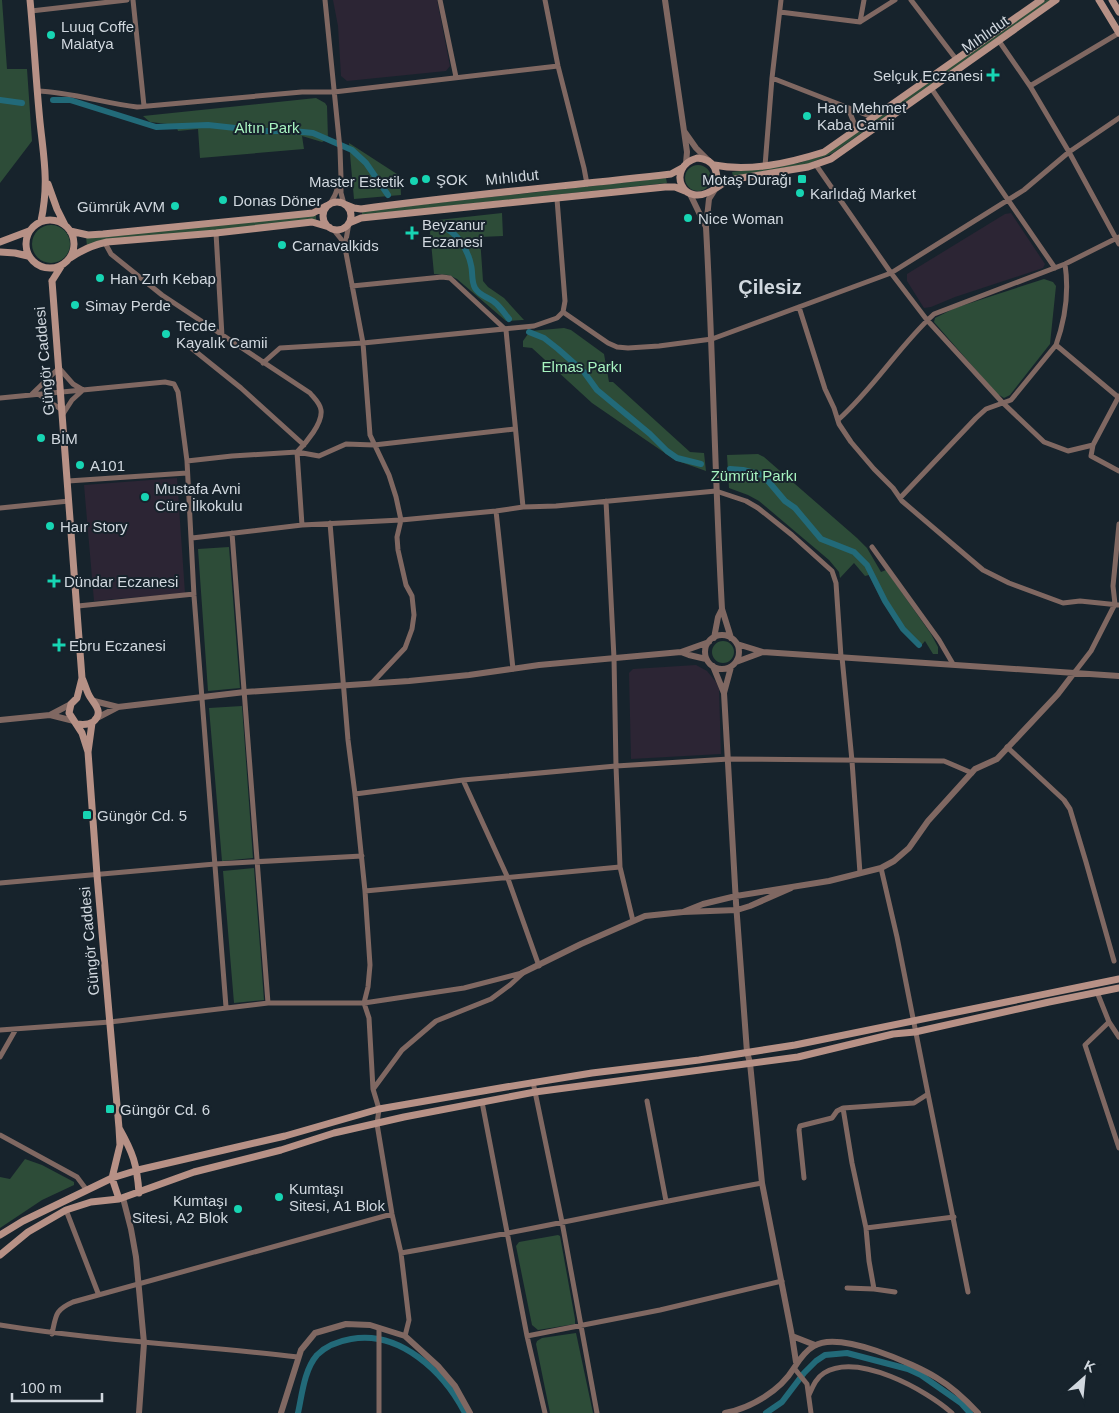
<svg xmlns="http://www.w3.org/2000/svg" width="1119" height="1413" viewBox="0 0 1119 1413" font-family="Helvetica,sans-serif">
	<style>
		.education { fill: #2c2534 }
		.green { fill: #2d4c38 }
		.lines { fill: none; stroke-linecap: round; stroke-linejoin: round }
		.canal { stroke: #226a79; stroke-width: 6 }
		.minor { stroke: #806862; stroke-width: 5 }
		.tertiary { stroke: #806862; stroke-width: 6 }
		.secondary { stroke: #b79186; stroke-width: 7 }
		.poi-dot { fill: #17d5b3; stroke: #17232c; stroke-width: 2 }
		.labels { text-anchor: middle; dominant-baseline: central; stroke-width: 4; stroke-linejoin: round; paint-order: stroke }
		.poi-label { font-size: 15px; fill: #d1d8df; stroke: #17232c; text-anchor: start }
		.street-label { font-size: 15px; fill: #d1d8df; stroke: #17232c }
		.park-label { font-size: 15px; fill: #a7f3c0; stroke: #17232c }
		.district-label { font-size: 20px; font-weight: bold; fill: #d1d8df; stroke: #17232c }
	</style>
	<rect width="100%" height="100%" fill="#17232c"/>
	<path class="education" d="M333,0H437L450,66L446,71L347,81L341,76L338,26Z
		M1011,213L1045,264L1043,268L955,297L931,307L924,308L907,281V274L1005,214Z
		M177,478L185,593L94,601L84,485Z
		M696,665L707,671L716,682L719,689L721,754L631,759L629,673L633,669Z"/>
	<path class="green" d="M0,0H2L7,69H27L32,141L0,183Z
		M1046,0H1051L833,153L808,164L733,176L732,172L799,163L821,156Z
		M316,98L325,103L327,106L328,139L322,142L302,136L304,149L200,158L198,129L178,131L176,125L150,122L143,116Z
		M349,143L400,176L401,195L354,199Z
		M685 178a13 13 0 1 1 26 0a13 13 0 1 1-26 0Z
		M666,178L667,183L362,215V211Z
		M502,213L503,236L480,237L483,281L488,287L504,298L524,320H522L506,321L457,279L449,275L434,274L429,221Z
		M316,215V220L87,246L86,237Z
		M32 244a19 19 0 1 1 38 0a19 19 0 1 1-38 0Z
		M1044,279L1053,282L1056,286L1050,344L1010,395L1004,398L996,393L934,322L935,318L955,308Z
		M564,328L571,330L604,354L609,382H613L690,452L704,453L706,471L675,460L592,403L532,348L523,347V341L530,331Z
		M758,454L764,457L857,538L867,548L881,572L886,570L931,634L938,647V654H933L925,641L920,647L903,631L869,575L865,576L854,563L840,578L839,572L829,560L759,501L748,495L729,488L727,455Z
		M229,547L240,688L208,691L198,549Z
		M712 652a11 11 0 1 1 22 0a11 11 0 1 1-22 0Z
		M242,706L253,858L222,861L209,708Z
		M254,868L264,1000L234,1003L223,871Z
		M25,1159L42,1165L74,1182V1185L42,1200L0,1228V1177L10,1179Z
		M558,1235L560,1236L575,1319V1324L538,1330L532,1325L516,1246L519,1242Z
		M576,1333L593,1413H550L536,1344L537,1341L542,1338Z"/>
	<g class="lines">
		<path class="canal" d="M0,100L22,103
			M53,100H70L156,127L208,125L264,131H293L313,133L352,150L366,163L388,195
			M444,227C458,234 468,250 471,265C473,272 471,281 475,288C479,295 487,297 493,301C500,306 504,313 509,319
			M529,332L544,338L558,349L584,372L597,390L650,434L667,451L677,458L701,464
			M730,469L743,470L763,475L785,501L795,508L821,539L854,552L867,565L885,601L903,629L919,645
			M298,1413C302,1395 304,1370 317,1355C326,1346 339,1341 351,1339C400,1330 444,1372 465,1413
			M766,1413L782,1402L804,1373L816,1361L825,1355L847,1353L908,1369L921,1375L961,1403L970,1413"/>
		<path class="minor" d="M133,0L144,106
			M325,0L340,149L341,178
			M440,0L456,77
			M545,0L558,66L584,168L587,184
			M911,0L956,59
			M31,11L127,0
			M780,12L860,22L895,0
			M860,22L864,0
			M999,41L1030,86L1069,152L1119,244
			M772,78L872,117
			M1030,86L1119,33
			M931,88L1055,268
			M37,91C71,92 103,103 137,107L302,92H334L558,66
			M848,108L856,128
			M816,165L891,273L927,320L1002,402L1044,442L1068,451L1093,445
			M765,166L772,78L781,0
			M330,204L335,195L341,178V193L344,204
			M333,229L341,239L346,253V240L349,223
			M216,233L222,336
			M105,243L111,254L162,295L310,393C314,398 320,403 321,410C323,423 306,443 297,452L302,525
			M346,253L363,343L370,435L389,475L396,497L401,520L397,537L398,550L406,585L412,596L414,615L412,629L405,648L372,683
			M1065,264C1069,291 1065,320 1056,345L1118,397
			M352,286L442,277L450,278L506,330L523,507
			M799,307L825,389L834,408L839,424L851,442L874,469L893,488L902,501L983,570L1009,583L1063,603L1080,601L1119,605
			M563,312L608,343L617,347L628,348L659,346L712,339L891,273L1024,190L1069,152L1119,118
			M190,347L241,388L304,445
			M263,363L280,348L363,343L534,326L557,318L563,312L565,301L557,199
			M32,394L59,368L73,384L83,390L72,400L63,414
			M38,394L62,410
			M1119,396L1093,445L1091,456L1119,471
			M0,398L165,382L174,384L178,392L187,461L194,596L226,1007
			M838,420C874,388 899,346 934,314L1065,264L1119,237
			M187,461L232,456L297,452L319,456L346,444L374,445L515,429
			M68,481L187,473
			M900,498L976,418L986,409L1011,400L1056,345
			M606,501L614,658L616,766L620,867L633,921
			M0,508L69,501
			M496,511L513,669
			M330,523L348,740L355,794L365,891L370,965L368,987L364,1003L369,1018L373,1089L379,1109L377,1124L392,1214L401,1253L409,1320L405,1336
			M232,533L268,1003
			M192,538L302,525L401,520L496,511L523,507L556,506L716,491L746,501L758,508L792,535L832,571L836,583L841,657
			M872,547L939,640L953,664
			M78,606L194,594
			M842,657L852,761L860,873
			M1074,673L1091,651L1115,604L1113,586L1119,524
			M1007,747L1064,800L1070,809L1086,862L1114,961
			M463,780L507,876L539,966
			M355,794L463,780L616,766L729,759L944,761L972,773
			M881,868L897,937L928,1094L914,1103L843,1108L852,1163L866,1228L869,1261L874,1289L895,1292
			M0,883L215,864L362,856
			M365,891L620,867
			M1097,992L1109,1022L1119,1037
			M1109,1022L1085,1045L1119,1148
			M0,1030L110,1022L268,1003H364L464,988L522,973
			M0,1057L16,1029
			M533,1082L562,1222L597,1413
			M374,1088L402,1050L436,1021L491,999L510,985L522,974
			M928,1094L968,1292
			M647,1101L666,1201
			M482,1102L527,1336L545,1413
			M0,1135L77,1177L86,1189
			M804,1178L799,1130L800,1126L832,1118L837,1111L843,1108
			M66,1210L98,1293
			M866,1228L954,1217
			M401,1253C522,1232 642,1205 762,1183
			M847,1288L874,1289
			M0,1325C99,1341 199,1345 298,1357
			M52,1334C56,1315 55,1310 73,1302L392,1214
			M527,1336L660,1310L782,1281
			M794,1368L807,1384L811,1413
			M809,1395C813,1386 816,1378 824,1373C858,1352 926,1390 952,1413
			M379,1413V1328"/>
		<path class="tertiary" d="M665,0L684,131
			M686,163L687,152L684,131L696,148L708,160
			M690,194L706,227L709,199L716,188
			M706,227C713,355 715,482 722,609
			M705 652a17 17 0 1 1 34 0a17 17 0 1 1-34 0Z
			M714,638L718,617L722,609L731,638
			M763,652L1119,676
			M706,659L689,655L681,652L709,642
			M736,662L763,652L737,644
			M713,666L724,693L731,667
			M724,693L736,903L747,1052L750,1063L762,1183L792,1336L796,1362
			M94,701L118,707L95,719
			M71,704L50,715L74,721
			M118,707L245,692L409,681L469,675L539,665L681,652
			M0,720L50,715
			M791,888L750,906L737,910L683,912L703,904L736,896L829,881L881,868L894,861L909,848L928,821L975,769L997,759L1058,694L1074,673
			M522,973L581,944L645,916L683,912
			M123,1198L131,1229L136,1257L144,1343L139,1413
			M792,1336L815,1345
			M281,1413L301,1350L315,1333L346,1324L370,1325L405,1336L438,1366L455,1386L470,1413
			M725,1413C751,1408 780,1391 794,1368C799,1360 805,1351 814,1346C839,1330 914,1364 937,1378C952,1387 966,1400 978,1413"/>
		<path class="secondary" d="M30,0C34,41 36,82 40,122C44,160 49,183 41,221
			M1099,0L1119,33
			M1112,0L1119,12
			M697,158C715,159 719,172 716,188C682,212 665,167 697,158Z
			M714,165C750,172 789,163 824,152L1041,0
			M48,184L57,209L65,225
			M716,188L725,182L735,179L808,167L831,159L1056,0
			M323 216a14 14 0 1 1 28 0a14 14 0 1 1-28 0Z
			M344,204L354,208L361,209C464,195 567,186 671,174L682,168
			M26 244a24 24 0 1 1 48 0a24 24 0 1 1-48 0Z
			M349,223L361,218L665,187H675L685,191
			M70,231L88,235L103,234L313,213L326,206
			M0,242L29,231
			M0,252L15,253L28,256
			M70,258C82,250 92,245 107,242L216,233L312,222L329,227
			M52,281L82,678L77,698L71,704L69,713L82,733L88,752
			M52,281L62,265
			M92,723L88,752L97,875L119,1128
			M77,724C83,725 88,725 93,722C104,712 95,705 90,697C87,693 85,684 82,678
			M119,1199L112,1178L120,1145L119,1128C133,1153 137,1164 139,1193
			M0,1235L23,1221L112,1178L138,1170L285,1136L379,1109L506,1087L592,1073L699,1060L795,1045L1119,979
			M0,1255L28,1232L66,1210L91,1202L119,1199L194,1172L281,1150L334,1133L404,1117L535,1092L798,1057L893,1034L915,1032L1049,1002L1119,988"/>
	</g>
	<g class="poi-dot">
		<circle cx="51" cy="35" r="5"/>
		<path d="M990.5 67.5h5v5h5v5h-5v5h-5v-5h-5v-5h5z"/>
		<circle cx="807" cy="116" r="5"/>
		<circle cx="426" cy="179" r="5"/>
		<rect x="797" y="174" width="10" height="10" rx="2.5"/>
		<circle cx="414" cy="181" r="5"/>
		<circle cx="800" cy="193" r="5"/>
		<circle cx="223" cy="200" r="5"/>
		<circle cx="175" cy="206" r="5"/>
		<circle cx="688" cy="218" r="5"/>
		<path d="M409.5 225.5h5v5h5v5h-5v5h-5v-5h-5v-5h5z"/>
		<circle cx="282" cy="245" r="5"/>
		<circle cx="100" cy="278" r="5"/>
		<circle cx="75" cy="305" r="5"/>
		<circle cx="166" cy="334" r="5"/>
		<circle cx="41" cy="438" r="5"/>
		<circle cx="80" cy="465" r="5"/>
		<circle cx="145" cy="497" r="5"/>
		<circle cx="50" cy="526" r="5"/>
		<path d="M51.5 573.5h5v5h5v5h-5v5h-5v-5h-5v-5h5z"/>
		<path d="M56.5 637.5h5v5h5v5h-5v5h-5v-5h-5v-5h5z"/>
		<rect x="82" y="810" width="10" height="10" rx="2.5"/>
		<rect x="105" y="1104" width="10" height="10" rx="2.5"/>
		<circle cx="279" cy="1197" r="5"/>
		<circle cx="238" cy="1209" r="5"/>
	</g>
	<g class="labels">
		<g class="poi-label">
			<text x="61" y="26">Luuq Coffe<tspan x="61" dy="17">Malatya</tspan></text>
			<text x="983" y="75" text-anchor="end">Selçuk Eczanesi</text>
			<text x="817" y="107">Hacı Mehmet<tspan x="817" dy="17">Kaba Camii</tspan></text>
			<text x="436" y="179">ŞOK</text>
			<text x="792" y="179" text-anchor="end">Motaş Durağı</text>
			<text x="404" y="181" text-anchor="end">Master Estetik</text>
			<text x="810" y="193">Karlıdağ Market</text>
			<text x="233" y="200">Donas Döner</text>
			<text x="165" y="206" text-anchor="end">Gümrük AVM</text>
			<text x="698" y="218">Nice Woman</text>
			<text x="422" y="224">Beyzanur<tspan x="422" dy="17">Eczanesi</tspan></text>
			<text x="292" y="245">Carnavalkids</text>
			<text x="110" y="278">Han Zırh Kebap</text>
			<text x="85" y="305">Simay Perde</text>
			<text x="176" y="325">Tecde<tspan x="176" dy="17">Kayalık Camii</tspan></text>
			<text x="51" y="438">BİM</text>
			<text x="90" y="465">A101</text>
			<text x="155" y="488">Mustafa Avni<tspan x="155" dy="17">Cüre İlkokulu</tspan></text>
			<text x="60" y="526">Haır Story</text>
			<text x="64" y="581">Dündar Eczanesi</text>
			<text x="69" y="645">Ebru Eczanesi</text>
			<text x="97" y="815">Güngör Cd. 5</text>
			<text x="120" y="1109">Güngör Cd. 6</text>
			<text x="289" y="1188">Kumtaşı<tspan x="289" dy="17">Sitesi, A1 Blok</tspan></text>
			<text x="228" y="1200" text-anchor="end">Kumtaşı<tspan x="228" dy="17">Sitesi, A2 Blok</tspan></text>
		</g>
		<g class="street-label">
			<text transform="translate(985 34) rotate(-35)">Mıhlıdut</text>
			<text transform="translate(512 177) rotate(-6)">Mıhlıdut</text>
			<text transform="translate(44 361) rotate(-95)">Güngör Caddesi</text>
			<text transform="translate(89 941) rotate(-95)">Güngör Caddesi</text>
		</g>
		<g class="park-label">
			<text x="267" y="127">Altın Park</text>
			<text x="582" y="366">Elmas Parkı</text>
			<text x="754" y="475">Zümrüt Parkı</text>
		</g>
		<g class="district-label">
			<text x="770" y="287">Çilesiz</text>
		</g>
	</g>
	<g transform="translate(1084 1378) rotate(27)" stroke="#17232c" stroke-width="4" paint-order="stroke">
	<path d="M0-4L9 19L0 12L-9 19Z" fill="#d1d8df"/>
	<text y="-8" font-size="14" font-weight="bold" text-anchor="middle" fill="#d1d8df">K</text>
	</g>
	<path d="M12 1393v8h90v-8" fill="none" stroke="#d1d8df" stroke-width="2.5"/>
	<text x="20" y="1393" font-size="15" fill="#d1d8df" stroke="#17232c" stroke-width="4" paint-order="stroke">100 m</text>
</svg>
